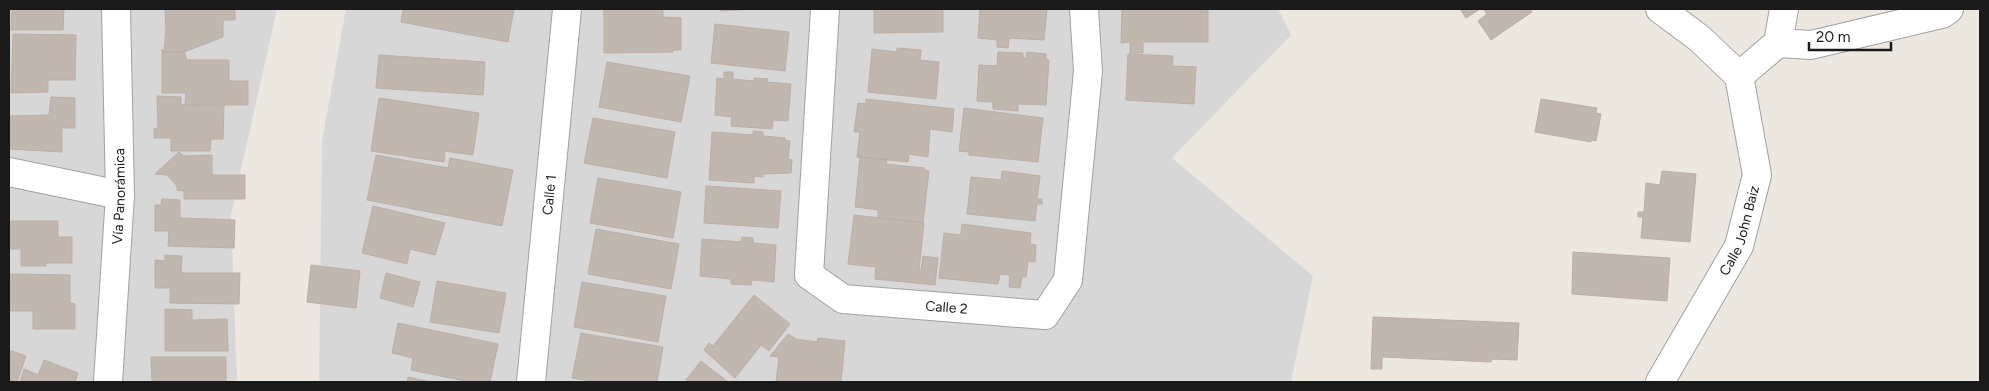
<svg xmlns="http://www.w3.org/2000/svg" width="1989" height="391" viewBox="0 0 1989 391" font-family="Figtree,sans-serif">
	<style>
		.residential { fill: #d8d7d7 }
		.building { fill: #c0b7af; stroke: #bdada2 }
		.lines { fill: none; stroke-linecap: round; stroke-linejoin: round }
		.minor-casing { stroke: #a1a1a1; stroke-width: 30 }
		.minor { stroke: #fff; stroke-width: 28 }
		.labels { text-anchor: middle; dominant-baseline: central; stroke-width: 4; stroke-linejoin: round; paint-order: stroke }
		.street-label { font-size: 14px; fill: #1a1a1a; stroke: #fff }
	</style>
	<rect width="100%" height="100%" fill="#ece8e0"/>
	<path class="residential" d="M9,9H277L231,214L237,382H9Z
		M346,9H1278L1291,35L1172,158L1313,276L1291,382H319L322,141Z"/>
	<path class="building" d="M12,9H64L63,30H11Z
		M165,9H235V20H223V37L184,52H164L166,30Z
		M403,9H514L508,42L401,22Z
		M604,9H663V17L681,18V50H673V52L604,53Z
		M720,9H758L720,11Z
		M874,9H943V32L874,33Z
		M980,9H1047L1044,40L1009,38L1008,48L997,47V40L978,38Z
		M1122,9H1208V42H1143V53H1130V42L1121,43Z
		M1460,9H1480L1466,18Z
		M1483,9H1530L1532,12L1491,40L1478,21L1487,14Z
		M715,24L789,32L785,71L711,63Z
		M13,34L76,35L75,80H48V92L11,93Z
		M897,48L921,50L920,60L939,62L936,99L868,92L872,49L897,52Z
		M162,49L164,52H184L187,60H229V81H248V105H185L186,93H162Z
		M998,52L1023,53V58H1026L1027,52L1046,54V59L1049,60L1046,105L1018,104V111L993,109V102L977,101L979,65L997,66Z
		M1128,54L1173,56L1172,66L1196,67L1194,104L1126,100Z
		M379,55L485,62L483,95L376,88Z
		M607,62L690,76L681,122L599,107Z
		M724,72H733V79L754,81V78L768,79L767,82L791,84L788,121L773,120L772,129L731,126L732,117L715,115L717,78L724,79Z
		M157,96L181,97V105L224,106L223,139H211L210,151H171V138H154V129L158,128Z
		M51,97L75,98V128H62V152L9,149V116L49,115Z
		M379,98L479,113L473,155L445,151L444,162L371,151Z
		M866,99L954,109L952,132L930,129L928,157L909,154L908,162L857,157L860,132H854L858,103L866,104Z
		M1541,99L1597,108L1596,113L1601,114L1596,141L1591,140V142L1535,132Z
		M964,108L1043,118L1038,162L969,155V152L959,151Z
		M593,118L675,132L667,178L584,163Z
		M753,131L763,132V136L785,138V140L790,141L788,159L792,160L791,173L763,174V177L754,176V183L709,180L712,132L753,135Z
		M179,152L184,156L212,155V175H245V199H184V191L177,190V186L167,175L155,174Z
		M376,155L448,168L450,158L513,170L502,226L367,200Z
		M860,157L887,159L886,164L924,168V170L929,171L923,223L878,218V210L855,207Z
		M1002,171L1040,176L1037,199H1042V204H1037L1035,221L967,214L971,177L1001,180Z
		M1662,171L1696,174L1690,242L1641,238L1643,217H1638V212H1644L1646,183L1660,185Z
		M598,178L681,192L673,238L590,223Z
		M706,186L781,191L778,228L704,223Z
		M162,199L180,200V218L235,220L234,248L168,246L169,231H155V205H161Z
		M373,206L445,223L435,255L410,249L407,264L362,253Z
		M854,215L924,223L919,270L921,271L923,256L938,258L935,285L875,279L876,267L848,264Z
		M9,221H58V237H72V263H46V266H21V249H9Z
		M962,224L1031,233L1030,244L1036,245L1035,262L1028,261L1026,277H1022L1020,288L1009,287L1010,275L1000,274L998,284L939,278L944,233L961,235Z
		M596,229L679,244L671,289L588,274Z
		M742,237L753,238V243L776,245L774,282L752,280L751,285L731,284V279L700,276L702,239L741,242Z
		M1573,252L1670,258L1667,301L1572,294Z
		M165,255L182,256L181,273H240L239,304L170,303V288H155V260L165,261Z
		M311,265L360,271L356,308L307,302Z
		M386,273L420,282L413,307L380,298Z
		M9,274L70,275V303L75,304V329H33V311H9Z
		M437,281L506,293L499,333L430,322Z
		M582,282L666,296L658,342L574,327Z
		M754,295L790,324L769,351L761,345L735,378L704,350L709,343L713,346Z
		M165,309L192,310V320L227,319L228,351H165Z
		M1373,317L1519,323L1517,360L1492,359L1491,362L1382,357V369H1371Z
		M398,323L498,344L490,382H469L411,370L413,358L392,353Z
		M581,333L663,347L657,382H599L572,378Z
		M788,334L796,339L817,342L818,338L845,341L841,382H776L779,357L770,356Z
		M9,350L26,356L17,382H9Z
		M151,357H226V382H152Z
		M44,360L78,373L75,382H20L24,369L38,375Z
		M701,361L728,382H689L686,380Z
		M408,377L431,382H407Z"/>
	<g class="lines">
		<g class="minor-casing">
			<g id="minor">
				<path id="s1" d="M825,9L809,275L843,299L1045,315L1068,280L1088,71L1084,9"/>
				<path d="M1778,43L1784,9"/>
				<path d="M1739,76L1778,43L1811,45L1942,14L1949,9"/>
				<path d="M9,172L120,195"/>
				<path id="s2" d="M108,382L120,195L116,9"/>
				<path id="s3" d="M531,382L567,9"/>
				<path id="s4" d="M1660,382L1739,246L1757,175L1739,76L1699,38L1660,9"/>
			</g>
		</g>
		<use href="#minor" class="minor"/>
	</g>
	<g class="labels">
		<g class="street-label">
			<text stroke="none"><textPath href="#s2" startOffset="186">Vía Panorámica</textPath></text>
			<text stroke="none"><textPath href="#s3" startOffset="188">Calle 1</textPath></text>
			<text stroke="none"><textPath href="#s4" startOffset="172">Calle John Baiz</textPath></text>
			<text stroke="none"><textPath href="#s1" startOffset="412">Calle 2</textPath></text>
		</g>
	</g>
	<rect width="1989" height="391" fill="none" stroke="#1a1a1a" stroke-width="20"/>
	<path d="M1809 42v8h82v-8" fill="none" stroke="#1a1a1a" stroke-width="2.5"/>
	<text x="1816" y="42" font-size="15" fill="#1a1a1a" stroke="#ffffff" stroke-width="4" paint-order="stroke">20 m</text>
</svg>
